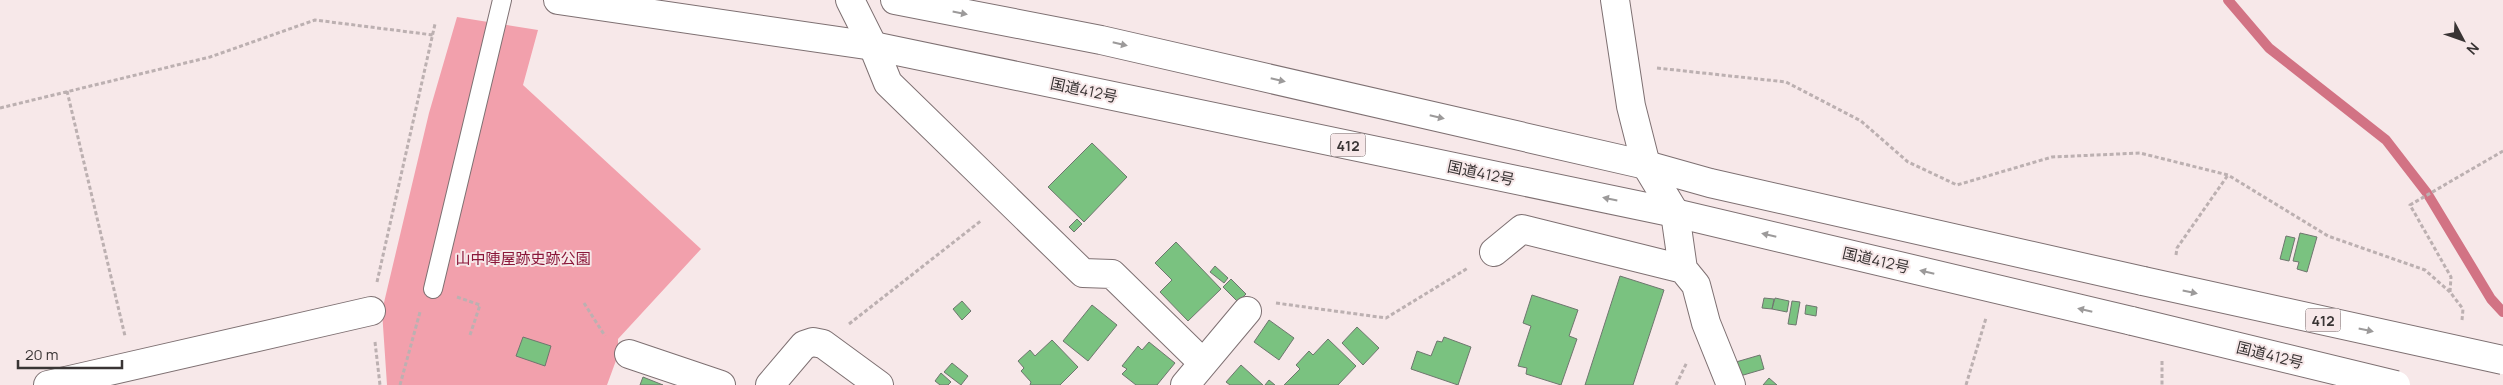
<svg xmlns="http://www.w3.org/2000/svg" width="2503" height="385" viewBox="0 0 2503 385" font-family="Manrope,'Noto Sans JP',sans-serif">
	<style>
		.park { fill: #f2a0ac }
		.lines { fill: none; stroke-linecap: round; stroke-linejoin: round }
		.stream { stroke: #d27384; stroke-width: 10 }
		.building { fill: #7ac280; stroke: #6e766e }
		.lane-casing { stroke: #7e7072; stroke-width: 20 }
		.street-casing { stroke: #7e7072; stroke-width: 30 }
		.highway-casing { stroke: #7e7072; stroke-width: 30 }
		.path { stroke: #bcb0b1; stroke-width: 3; stroke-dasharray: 4 2.5; stroke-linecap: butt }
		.lane { stroke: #fff; stroke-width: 18 }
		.street { stroke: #fff; stroke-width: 28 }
		.highway { stroke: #fff; stroke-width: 28 }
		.highway-bridge-casing { stroke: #7e7072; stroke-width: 30; stroke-linecap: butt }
		.highway-bridge { stroke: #fff; stroke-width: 28 }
		.oneway { fill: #9c9a9a }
		.labels { text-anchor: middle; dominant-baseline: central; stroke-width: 4; stroke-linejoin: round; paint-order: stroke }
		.shield { fill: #f7e8e9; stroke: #726a6a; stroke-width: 1 }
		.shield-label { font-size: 14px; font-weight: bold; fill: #393434 }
		.street-label { font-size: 15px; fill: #393434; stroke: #f7e8e9 }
		.park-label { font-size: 15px; fill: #8a173a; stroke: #f7e8e9 }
	</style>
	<rect width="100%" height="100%" fill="#f7e8e9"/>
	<path class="park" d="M457,17L538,30L523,85L701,249L618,339V355L607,385H387L382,311L429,113Z"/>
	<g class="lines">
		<path class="stream" d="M2228,0L2269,48L2386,140L2427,193L2491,299L2503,312"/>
	</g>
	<path class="building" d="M1092,143L1127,177L1084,222L1048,187Z
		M1077,219L1082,224L1074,232L1069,227Z
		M2300,233L2317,237L2307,272L2297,269L2299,262L2293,261Z
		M2286,236L2295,238L2289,261L2280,259Z
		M1176,242L1221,289L1188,321L1160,292L1172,280L1155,263Z
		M1215,266L1228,278L1224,283L1210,272Z
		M1620,276L1664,290L1633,385H1585Z
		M1231,279L1246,294L1238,302L1223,287Z
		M1532,295L1578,310L1569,336L1577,339L1561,385L1526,374L1527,368L1518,366L1531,326L1523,323Z
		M1764,298L1774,299L1772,309L1762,308Z
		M1775,298L1789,301L1787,312L1772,309Z
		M962,301L971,311L962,320L953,309Z
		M1792,301L1800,302L1796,325L1788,324Z
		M1092,305L1117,325L1088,361L1063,341Z
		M1806,305L1817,307L1816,316L1805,314Z
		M1269,320L1294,338L1279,360L1254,342Z
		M1357,327L1379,348L1363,365L1342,343Z
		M523,337L551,346L545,366L516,356Z
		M1444,337L1471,347L1458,385L1411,369L1417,351L1431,356L1437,341L1442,342Z
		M1328,339L1356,366L1338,385H1284L1300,369L1296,365L1309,351L1313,355Z
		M1052,340L1078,367L1060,385H1030L1031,382L1021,371L1024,368L1018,361L1030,350L1035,356Z
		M1149,342L1175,363L1157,385H1136L1122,374L1127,369L1122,366L1138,346L1142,350Z
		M1760,355L1764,369L1740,376L1736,362Z
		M952,363L968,376L961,385L944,372Z
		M1241,365L1263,385H1230L1226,382Z
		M941,373L951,382L948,385H940L935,381Z
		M643,377L663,385H640Z
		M1769,378L1777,385H1763Z
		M1269,380L1275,385H1265Z"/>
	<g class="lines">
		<g class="lane-casing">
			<path id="lane" d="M433,289L502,0"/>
		</g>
		<g class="street-casing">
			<path id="street" d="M850,0L873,46L888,83L1083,273L1112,274L1202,362
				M1615,0L1631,106L1646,165L1675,213L1683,269L1696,285L1706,323L1731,385
				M1494,252L1522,229L1683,269
				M629,354L721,385
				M48,385L371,311
				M770,385L804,345L813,342L823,344L879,385
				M1185,385L1247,311"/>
		</g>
		<g class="highway-casing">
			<path id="highway" d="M558,0L873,46L1675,213L2132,321
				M895,0L1101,40L1646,165L1710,183L2143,281"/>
		</g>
		<path class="path" d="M1657,68L1786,82L1861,121L1908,162L1957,185L2052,157L2140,153L2228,175L2328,236L2425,270L2450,292
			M67,91L125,336
			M0,108L210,57L315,20L433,35
			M2176,255L2177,248L2228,175
			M377,282L435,24
			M457,297L480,305L470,335
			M584,303L605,336
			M1276,303L1386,318L1468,268
			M2462,320L2463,309L2450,292L2451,277L2410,205L2503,151
			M849,324L982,220
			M375,342L380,385
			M2162,361V385
			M400,385L420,312
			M1676,385L1687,362
			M1966,385L1986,318"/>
		<use href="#lane" class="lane"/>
		<use href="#street" class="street"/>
		<use href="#highway" class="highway"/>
		<g class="highway-bridge-casing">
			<path id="highway-bridge" d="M2143,281L2503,360
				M2132,321L2396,385"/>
		</g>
		<use href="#highway-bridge" class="highway-bridge"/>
	</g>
	<defs><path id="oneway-solid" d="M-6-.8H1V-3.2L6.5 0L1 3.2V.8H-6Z" transform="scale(1.25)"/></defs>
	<g class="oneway">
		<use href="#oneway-solid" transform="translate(960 13) rotate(11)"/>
		<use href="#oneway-solid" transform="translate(1120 44) rotate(13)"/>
		<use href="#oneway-solid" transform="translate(1278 80) rotate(13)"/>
		<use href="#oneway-solid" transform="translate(1437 117) rotate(13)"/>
		<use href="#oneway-solid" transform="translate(1610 199) rotate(-168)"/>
		<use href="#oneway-solid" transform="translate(1769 235) rotate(-167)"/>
		<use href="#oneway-solid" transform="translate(1927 272) rotate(-167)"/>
		<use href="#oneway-solid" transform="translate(2190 292) rotate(12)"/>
		<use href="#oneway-solid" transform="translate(2085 310) rotate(-167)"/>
		<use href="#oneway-solid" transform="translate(2366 330) rotate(12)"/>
	</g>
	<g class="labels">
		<g class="shield">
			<rect x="1330.5" y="133.5" width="35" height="23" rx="4"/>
			<rect x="2305.5" y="308.5" width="35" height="23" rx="4"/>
		</g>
		<g class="shield-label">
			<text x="1348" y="145">412</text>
			<text x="2323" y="320">412</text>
		</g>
		<g class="street-label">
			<text transform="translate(1084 90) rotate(12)">国道412号</text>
			<text transform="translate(1481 173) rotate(12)">国道412号</text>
			<text transform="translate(1876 260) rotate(13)">国道412号</text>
			<text transform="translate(2270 355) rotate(14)">国道412号</text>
		</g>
		<g class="park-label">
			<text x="523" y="258">山中陣屋跡史跡公園</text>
		</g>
	</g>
	<g transform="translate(2463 40) rotate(131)" stroke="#f7e8e9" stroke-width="4" paint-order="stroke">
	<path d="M0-4L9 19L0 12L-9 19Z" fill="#393434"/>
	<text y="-8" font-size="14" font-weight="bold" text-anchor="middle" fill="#393434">N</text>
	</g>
	<path d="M18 360v8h104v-8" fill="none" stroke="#393434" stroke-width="2.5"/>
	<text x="25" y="360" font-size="15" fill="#393434" stroke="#f7e8e9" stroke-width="4" paint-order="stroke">20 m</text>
</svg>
